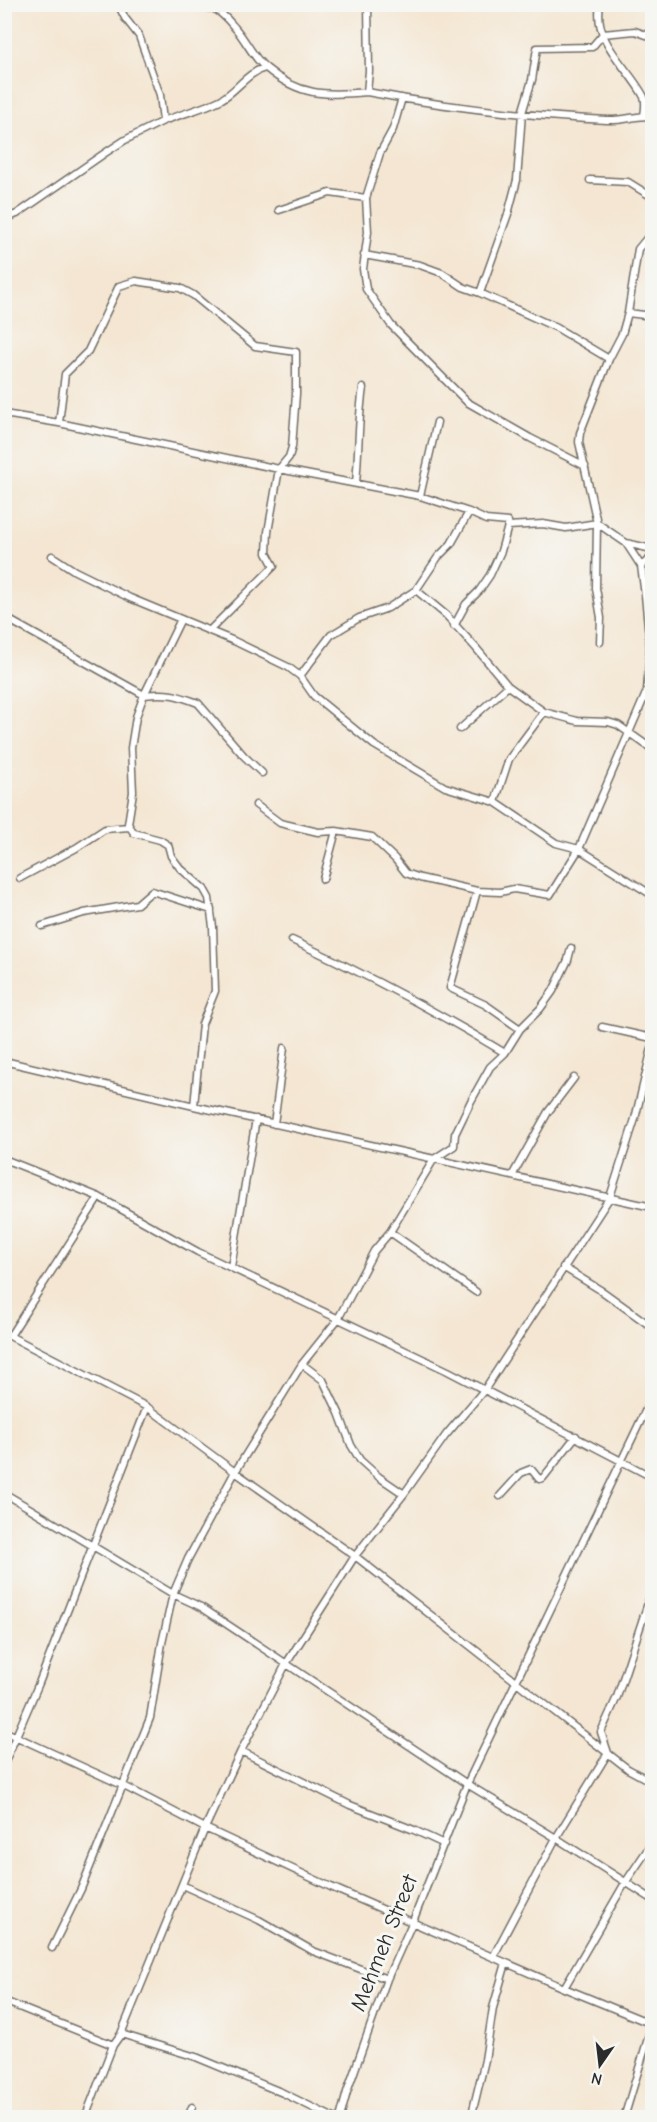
<svg xmlns="http://www.w3.org/2000/svg" width="657" height="2122" viewBox="0 0 657 2122" font-family="'Comic Neue',sans-serif">
	<style>
		.lines { fill: none; stroke-linecap: round; stroke-linejoin: round }
		.minor-casing { stroke: #716c65; stroke-width: 9 }
		.minor { stroke: #fff; stroke-width: 6 }
		.labels { text-anchor: middle; dominant-baseline: central; stroke-width: 6; stroke-linejoin: round; paint-order: stroke }
		.street-label { font-size: 22px; fill: #2b2b2b; stroke: #f6f6f2 }
	</style>
	<rect width="100%" height="100%" fill="#f6f6f2"/>
	<filter id="ink" filterUnits="userSpaceOnUse"><feTurbulence type="fractalNoise" baseFrequency=".0167" numOctaves="2"/><feDisplacementMap in="SourceGraphic" scale="12" xChannelSelector="R" yChannelSelector="G"/><feConvolveMatrix kernelMatrix="1 2 1 2 8 2 1 2 1" color-interpolation-filters="sRGB"/></filter>
	<filter id="wash" filterUnits="userSpaceOnUse"><feTurbulence type="fractalNoise" baseFrequency=".008" numOctaves="4" result="noise"/><feDisplacementMap in="SourceGraphic" scale="24" xChannelSelector="R" yChannelSelector="G"/><feGaussianBlur stdDeviation="1.35" result="paint"/><feColorMatrix in="noise" values="0 0 0 0 0 0 0 0 0 0 0 0 0 0 0 0 0 1.4 0 .05"/><feComposite in="paint" operator="in"/></filter>
	<g filter="url(#wash)">
		<rect width="100%" height="100%" fill="#f4e6d2"/>
	</g>
	<g filter="url(#ink)">
		<g class="lines">
			<g class="minor-casing">
				<path id="minor" d="M177,4C190,5 202,6 214,9C222,12 229,21 235,28C246,40 253,58 266,68C299,96 325,96 367,92
					M368,4L369,71L367,92C445,107 527,116 607,120C623,121 637,115 652,116
					M600,4C593,43 628,66 644,97C646,102 645,110 644,116
					M402,98L393,129L380,153L366,198L368,232L363,269L366,289L391,325L467,402L530,438L585,466
					M163,121C181,114 202,109 220,100C236,92 247,72 265,68
					M590,180L628,182L652,197
					M279,210L330,193L366,198
					M4,219L17,214L105,153L125,140L163,121L160,95L139,36L125,18L118,4
					M364,255L420,265L442,273L463,287L480,293L557,328L609,359
					M480,293L508,214L517,180L522,113L532,80L537,48L592,47L603,34L635,31L652,37
					M628,313L652,316
					M4,414L59,423L279,469L420,496L469,512L486,520L508,522V526L543,524L566,528L597,523L626,543L652,549
					M59,423L65,374L88,351L119,286L136,281L180,288L193,295L255,346L296,352V394L292,447L289,457L279,469L268,532L267,553L274,566L209,631
					M356,483C359,451 358,420 363,388
					M420,496L437,422
					M52,556L75,571L130,598L234,641L288,667L300,676L314,696L374,745L445,787L495,802L556,843L579,849L652,895
					M641,566L652,557
					M416,590L446,615L476,648L508,686L544,712L577,721L608,722L618,725L652,749
					M4,617L144,695C167,692 177,695 198,703L244,756L262,773
					M181,619L144,695L136,717L131,748L133,792L128,824L134,833L160,840L168,845L171,856L180,868L204,889L209,898L213,927L215,991L202,1024L194,1106
					M454,626L466,604L479,591L490,575L501,551L508,526
					M600,642L601,618L596,588L597,523L579,442L580,433L609,359L622,334L628,313L638,249L652,232
					M300,676L331,635L359,618L388,608L416,590L438,557L451,544L469,512
					M460,729L508,686
					M495,802L509,759L544,712
					M256,805L280,823L318,832L336,831L372,837L395,859L406,873L420,878L477,891L500,892L514,889L550,895L579,849L647,691L650,647L645,595L641,566L626,543
					M20,878L76,848L105,829L129,827
					M323,879L336,831
					M477,891L450,988L486,1005L520,1029
					M42,926L84,913L137,904L152,891L211,910
					M292,940C365,974 436,1011 505,1053
					M602,1027L652,1038
					M4,1061L194,1106L652,1207
					M274,1124L284,1048
					M4,1159L99,1197L198,1252L448,1371L652,1477
					M512,1176L548,1112L574,1078
					M390,1232L476,1292
					M231,1267L256,1119
					M563,1267L602,1291L652,1327
					M4,1333L147,1407L235,1472L355,1556L628,1769L652,1782
					M10,1336L99,1197
					M302,1364L323,1380L339,1413L351,1445L360,1460L379,1477L404,1494
					M4,1493L173,1594L201,1607L467,1784L556,1838L652,1899
					M500,1496L521,1473L531,1469L539,1479L543,1478L576,1436
					M4,1731L122,1785L205,1828L331,1887L564,1988L652,2024
					M241,1751L350,1805L414,1830L444,1844
					M4,1764L39,1683L147,1407
					M182,1885L259,1920L313,1951L387,1979
					M52,1948L81,1889L150,1718L162,1643L173,1594L188,1559L235,1472L302,1364L338,1319L374,1251L390,1232L434,1159L454,1146L455,1134L471,1101L490,1067L505,1053L520,1029L540,1009L553,991L568,960L571,948
					M493,1957L556,1838L608,1753L601,1732L617,1697L652,1591
					M564,1988L625,1883L652,1843
					M4,2001L113,2045
					M121,2034L196,2057L283,2093L334,2118
					M85,2118L113,2045L121,2034L205,1828L241,1751L286,1664L355,1556L404,1494L446,1435L485,1389L610,1197L635,1119L652,1048
					M188,2118L192,2107
					M340,2118L347,2092L387,1979L413,1921L467,1784L652,1397
					M471,2118L485,2060L493,2008L506,1963
					M624,2118L652,2025"/>
			</g>
			<use href="#minor" class="minor"/>
		</g>
	</g>
	<g class="labels">
		<g class="street-label">
			<text transform="translate(384 1943) rotate(-68)">Mehmeh Street</text>
		</g>
	</g>
	<rect width="657" height="2122" fill="none" stroke="#f6f6f2" stroke-width="24"/>
	<g transform="translate(600 2065) rotate(194)" stroke="#f6f6f2" stroke-width="4.5" paint-order="stroke">
	<path d="M0-4.5L10 22L0 15L-10 22Z" fill="#2b2b2b"/>
	<text y="-9" font-size="16" font-weight="bold" text-anchor="middle" fill="#2b2b2b">N</text>
	</g>
</svg>
